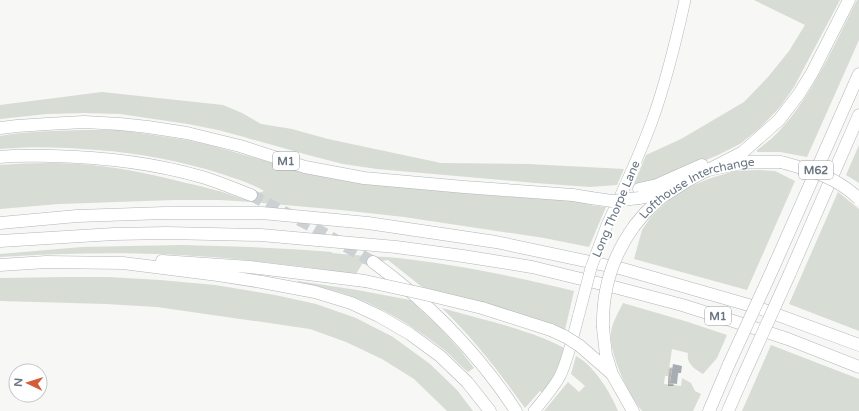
<svg xmlns="http://www.w3.org/2000/svg" width="859" height="411" viewBox="0 0 859 411" font-family="'Varela Round',sans-serif">
	<style>
		.green { fill: #d7dcd4 }
		.building { fill: #a7aeb3; filter: url(#shadow) }
		.lines { fill: none; stroke-linecap: round; stroke-linejoin: round }
		.highway-tunnel { stroke: #ccd1d3; stroke-width: 12; stroke-dasharray: 12 6; stroke-linecap: butt }
		.major-casing { stroke: #b2b7ba; stroke-width: 12 }
		.highway-casing { stroke: #b2b6b9; stroke-width: 13 }
		.major { stroke: #fff; stroke-width: 11 }
		.highway { stroke: #fff; stroke-width: 12 }
		.major-bridge-casing { stroke: #b2b7ba; stroke-width: 12; stroke-linecap: butt }
		.highway-bridge-casing { stroke: #b2b6b9; stroke-width: 13; stroke-linecap: butt }
		.major-bridge { stroke: #fff; stroke-width: 11 }
		.highway-bridge { stroke: #fff; stroke-width: 12 }
		.labels { text-anchor: middle; dominant-baseline: central; stroke-width: 4; stroke-linejoin: round; paint-order: stroke }
		.shield { fill: #fff; stroke: #96a0a8; stroke-width: 1 }
		.shield-label { font-size: 11px; font-weight: bold; fill: #697783 }
		.street-label { font-size: 12px; fill: #697783; stroke: #fff }
	</style>
	<defs>
		<filter id="shadow"><feDropShadow dx="-3.5" dy="3.5" stdDeviation="0" flood-color="#0004"/></filter>
	</defs>
	<rect width="100%" height="100%" fill="#f7f7f5"/>
	<path class="green" d="M754,0H840L794,87L780,107L760,128L740,144L718,155L656,181L634,184L646,155L681,139L744,102L768,77L789,51L805,25Z
		M857,0H859V40L807,157L780,152H757V150C765,144 773,138 780,130C813,95 835,43 857,0Z
		M102,92L223,105L242,113L261,124L292,129L328,139L441,163L528,164L624,169L617,185L590,187L535,183L377,169L343,164L308,155L244,137L218,130L188,124L120,114L85,113L47,114L0,119V105Z
		M84,130H120L187,140L213,146L305,172L340,180L364,184L499,196L589,202V205L606,207L589,247L544,238L404,217L341,210L252,202L220,200H174L59,204L0,209V165C26,163 53,162 79,164C113,166 146,173 178,181C200,186 222,191 243,199L264,191C251,183 236,179 222,174C181,161 139,153 97,150C65,147 32,146 0,149V136C28,131 56,131 84,130Z
		M859,145V183L846,175Z
		M758,170L775,171L795,181L747,290L634,259L642,230L651,217L668,201L689,187L711,178L735,171Z
		M838,192L859,209V331L789,304Z
		M181,245C232,246 282,248 332,252V253C351,255 369,256 387,257C450,263 513,276 574,291L565,330L552,324L551,326L476,301L422,287L388,260L362,264L356,274C297,266 239,258 180,255C120,252 60,253 0,257V254L82,247Z
		M67,277H108L160,280L215,285L275,295L316,304L356,318L393,337L430,364L457,390L473,411H447L414,379L382,359L346,342L310,329L269,323L157,307L106,304L0,301V278Z
		M298,281L357,290L410,300L439,327L461,351L474,368L468,372C459,365 452,356 443,349C417,329 387,310 356,298C338,291 317,286 297,282Z
		M623,303L688,322L727,335L717,358L703,374C695,369 686,364 688,353L672,349L668,376H665L664,384L681,386L682,378L691,383L695,391L701,394L693,411H642C628,393 609,355 611,332C612,323 619,311 623,303Z
		M442,308C466,315 491,321 514,328C532,334 548,339 564,348C559,366 554,378 543,393L540,391L525,408C500,373 473,338 442,308Z
		M771,345L859,379V411H742Z
		M576,356C579,358 583,360 586,363C600,376 611,394 618,411H544L568,382L579,392L585,386L571,374Z"/>
	<path class="building" d="M673,364L682,366L681,373H678L677,384L670,383Z"/>
	<g class="lines">
		<path class="highway-tunnel" d="M251,195L313,227L373,262"/>
		<g class="major-casing">
			<path id="major" d="M607,225C623,191 639,156 652,121C666,82 676,41 685,0
				M534,411C543,400 553,389 560,376C568,360 574,332 579,314"/>
		</g>
		<g class="highway-casing">
			<g id="highway">
				<path d="M0,128L17,126L47,124L84,122L120,124L148,127L187,133L240,146L305,167L364,178L464,187L573,195L591,198"/>
				<path d="M0,157C17,155 34,156 52,156C103,157 153,163 202,177C219,182 235,189 251,195"/>
				<path d="M708,170L743,152L779,120L799,94L812,73L849,0"/>
				<path d="M639,189L657,185L702,165"/>
				<path d="M639,198L656,195L665,192"/>
				<path d="M0,223L77,216L165,213H262L368,223L496,242L623,269L759,308L859,345"/>
				<path id="s1" d="M635,225L645,213L662,197L687,181L708,170L747,162H781"/>
				<path d="M0,241L114,234L167,233L261,235L396,247L463,256L532,267L618,288L682,305L730,320L788,339L859,367"/>
				<path d="M162,261L250,267L365,281"/>
				<path d="M373,262C429,303 478,353 516,411"/>
				<path d="M0,265L46,262L123,263L218,275L262,282L315,292L351,303L379,316L410,334L440,356L467,382L490,411"/>
				<path d="M774,266L859,74"/>
				<path d="M790,273L859,115"/>
				<path d="M482,308L551,330"/>
				<path d="M603,328L606,355L612,374L633,411"/>
				<path d="M580,346L611,373"/>
				<path d="M709,411L729,364"/>
				<path d="M728,411L742,379"/>
			</g>
		</g>
		<use href="#major" class="major"/>
		<use href="#highway" class="highway"/>
		<g class="major-bridge-casing">
			<path id="major-bridge" d="M579,314L591,268L607,225"/>
		</g>
		<g class="highway-bridge-casing">
			<path id="highway-bridge" d="M781,162C810,170 837,177 859,199
				M591,198L612,201L639,198
				M365,281L424,294L482,308
				M603,328C602,289 612,256 635,225
				M551,330L566,337L580,346
				M729,364L774,266
				M742,379L790,273"/>
		</g>
		<use href="#major-bridge" class="major-bridge"/>
		<use href="#highway-bridge" class="highway-bridge"/>
	</g>
	<g class="labels">
		<g class="shield">
			<rect x="273" y="152" width="26" height="18" rx="3"/>
			<rect x="799" y="161" width="34" height="18" rx="3"/>
			<rect x="705" y="307" width="26" height="18" rx="3"/>
		</g>
		<g class="shield-label">
			<text x="286" y="161">M1</text>
			<text x="816" y="170">M62</text>
			<text x="718" y="316">M1</text>
		</g>
		<g class="street-label">
			<text stroke="none"><textPath href="#s1" startOffset="75">Lofthouse Interchange</textPath></text>
			<text transform="translate(616 209) rotate(-67)">Long Thorpe Lane</text>
		</g>
	</g>
	<g transform="translate(28 383) rotate(274)"><circle r="19" fill="#ffffff" stroke="#c3c9cd"/>
	<path d="M0-3L7 15L0 10L-7 15Z" fill="#d35d39"/>
	<text y="-6" font-size="11" font-weight="bold" text-anchor="middle" fill="#697783">N</text>
	</g>
</svg>
